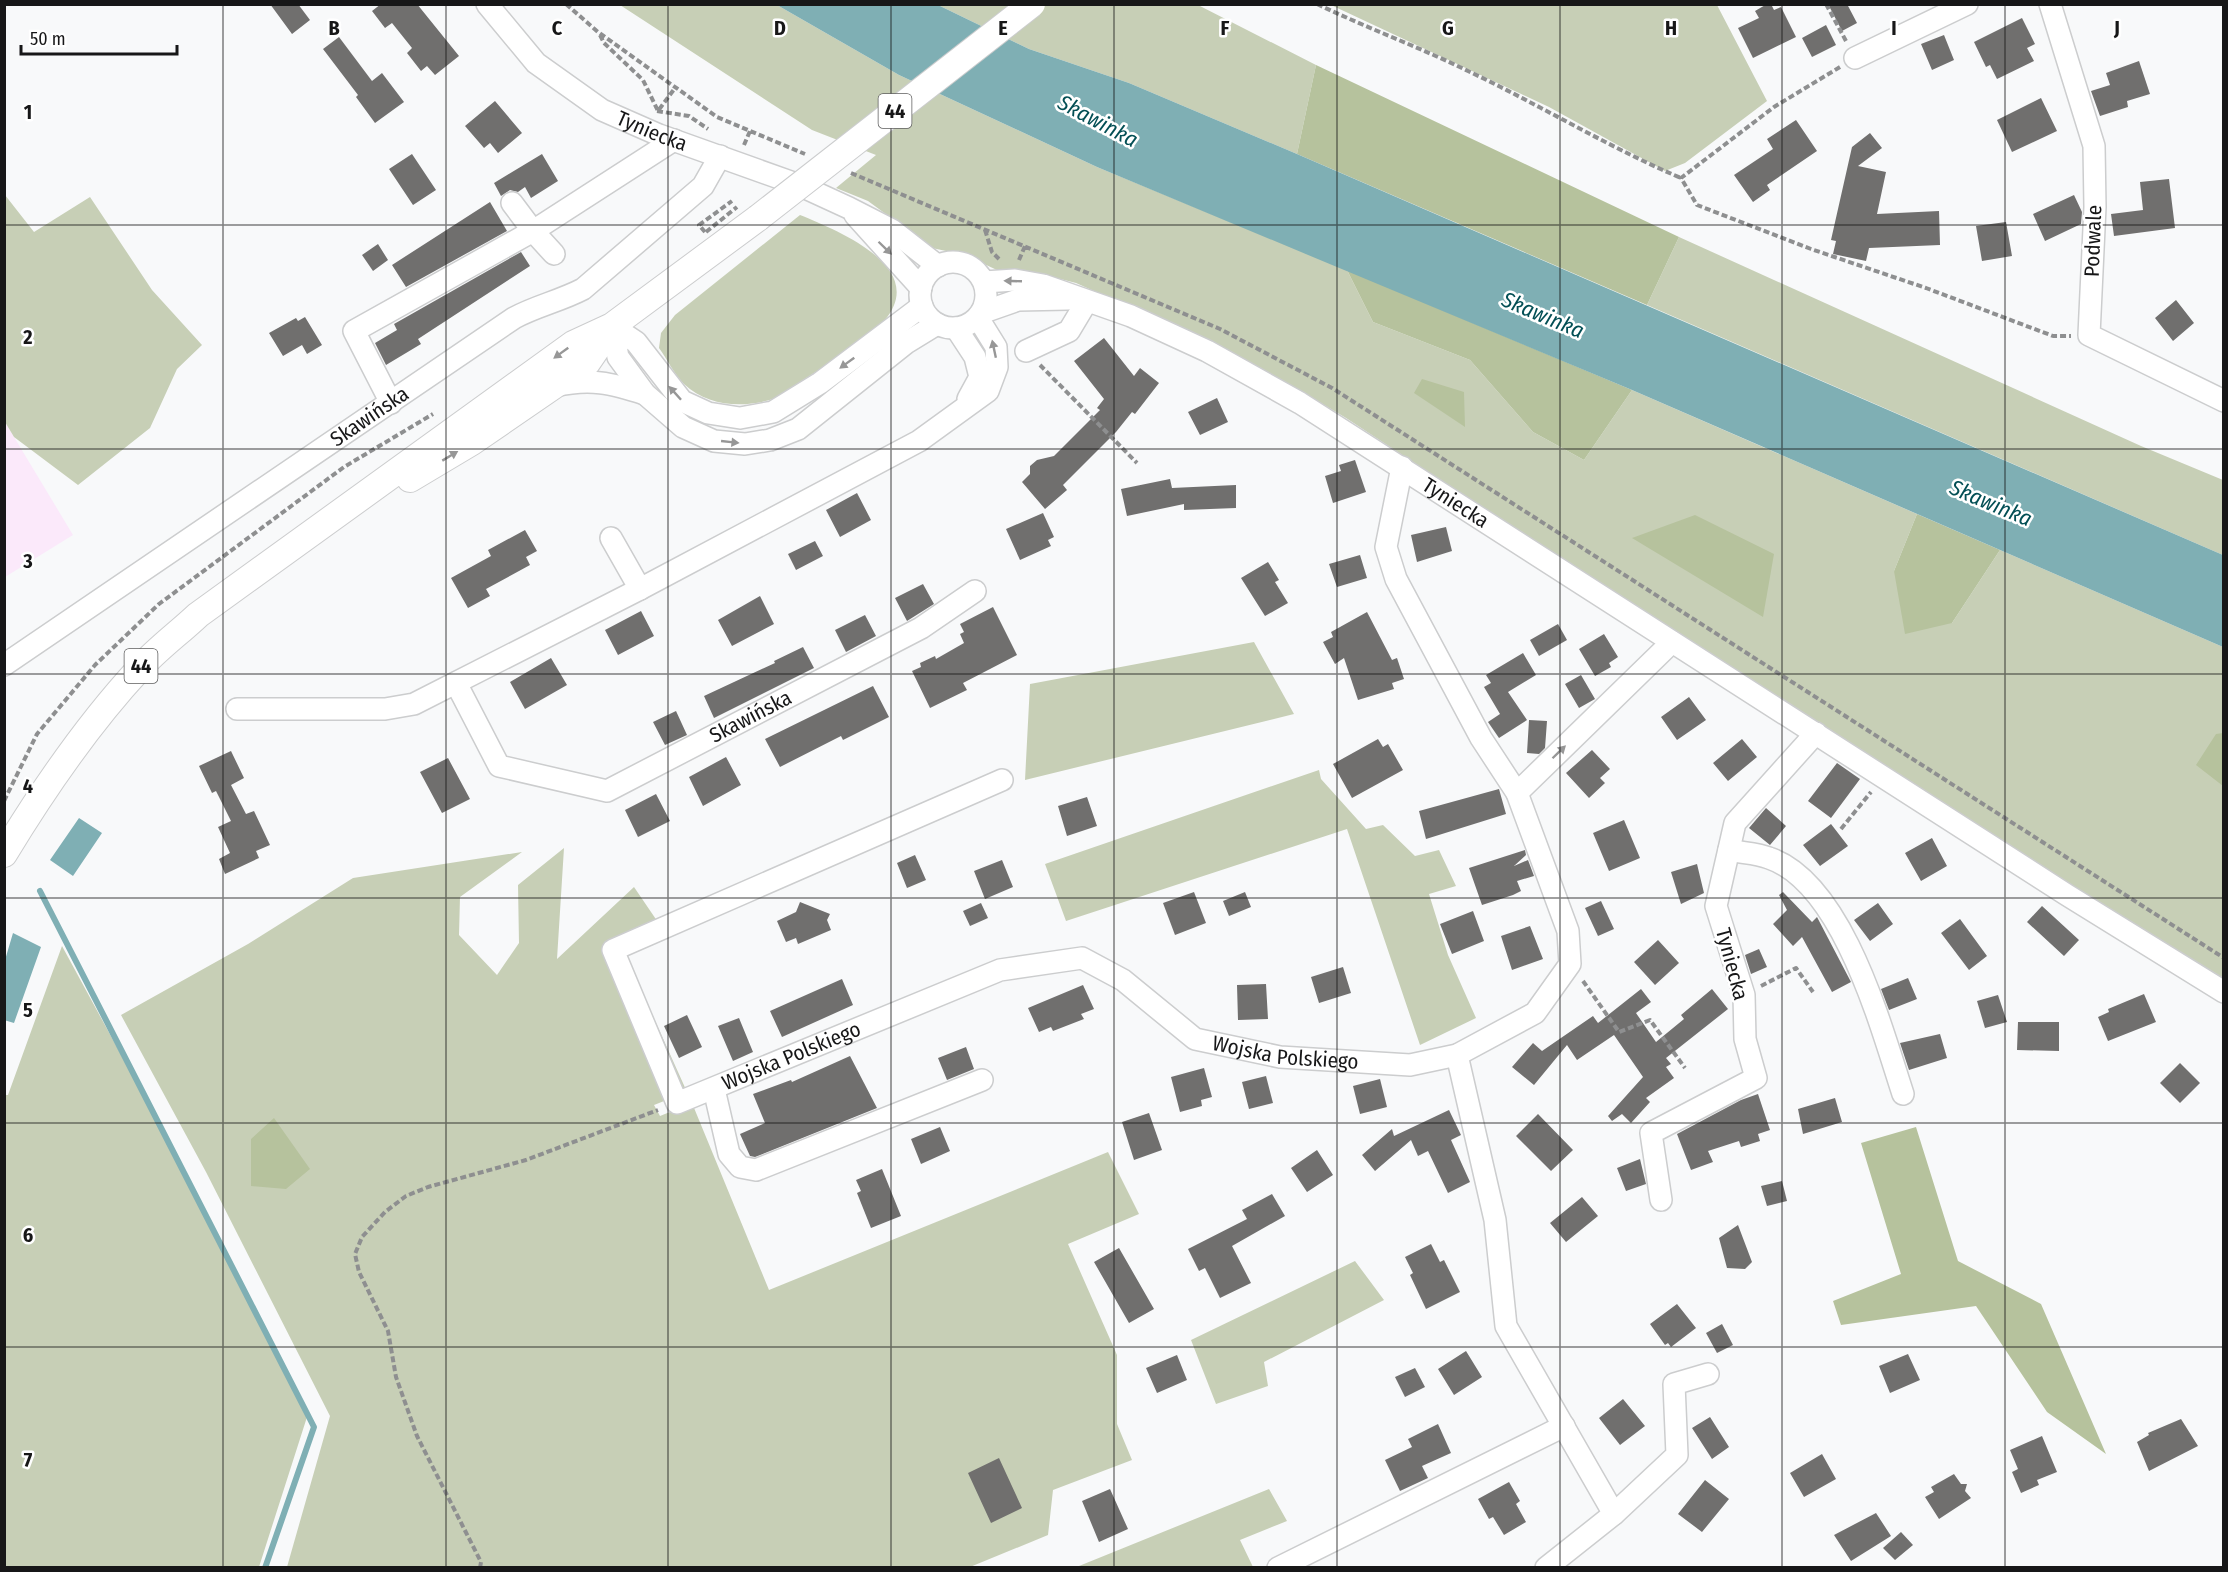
<svg xmlns="http://www.w3.org/2000/svg" width="2228" height="1572" viewBox="0 0 2228 1572" font-family="'Fira Sans Condensed',sans-serif">
	<style>
		.industrial { fill: #fbe9fa }
		.green { fill: #c7cfb6 }
		.forest { fill: #b6c29d }
		.water { fill: #7fafb4 }
		.lines { fill: none; stroke-linecap: round; stroke-linejoin: round }
		.stream { stroke: #7fafb4; stroke-width: 6 }
		.building { fill: #706f6e }
		.minor-casing { stroke: #cccdce; stroke-width: 24 }
		.major-casing { stroke: #cccdce; stroke-width: 28 }
		.path { stroke: #8e8f90; stroke-width: 4; stroke-dasharray: 6 3; stroke-linecap: butt }
		.minor { stroke: #fff; stroke-width: 21 }
		.major { stroke: #fff; stroke-width: 26 }
		.major-bridge-casing { stroke: #cccdce; stroke-width: 28; stroke-linecap: butt }
		.path-bridge { stroke: #8e8f90; stroke-width: 4; stroke-dasharray: 6 3; stroke-linecap: butt }
		.major-bridge { stroke: #fff; stroke-width: 26 }
		.oneway { fill: #979797 }
		.grid { fill: none; stroke: #171718; stroke-width: 1.5; stroke-opacity: 0.55 }
		.labels { text-anchor: middle; dominant-baseline: central; stroke-width: 5; stroke-linejoin: round; paint-order: stroke }
		.shield { fill: #fff; stroke: #5d5d5d; stroke-width: 1.5 }
		.shield-label { font-size: 20px; font-weight: bold; fill: #171718 }
		.street-label { font-size: 21px; fill: #171718; stroke: #fff }
		.water-label { font-size: 22px; font-style: italic; fill: #034f55; stroke: #fff }
		.grid-label { font-size: 20px; text-anchor: middle; font-weight: bold; fill: #171718; stroke: #fff; stroke-width: 5; stroke-linejoin: round; paint-order: stroke }
	</style>
	<rect width="100%" height="100%" fill="#f8f9fa"/>
	<path class="industrial" d="M5,422L73,535L5,577H4Z"/>
	<path class="green" d="M620,5H777L899,75L1097,167L1347,270L1373,322L1470,360L1533,432L1584,460L1632,390L1917,514L1894,571L1952,623L2000,550L2223,647V985L1633,607L1346,418L1294,387L1210,343L1076,283L1041,274L999,271L965,255L932,248L868,201L836,188L876,155L812,130Z
		M938,5H1198L1316,65L1297,154L1129,83L1029,49Z
		M1331,5H1717L1767,101L1685,163L1665,171L1549,107Z
		M5,195L34,232L90,197L152,290L202,345L177,369L150,428L78,485L14,437L5,422Z
		M800,215C839,231 930,268 884,321L887,327L773,399C744,408 708,407 684,384C674,374 667,359 659,348L661,333L675,315Z
		M1679,237L2141,446L2223,480V555L1647,305Z
		M1254,642L1294,714L1025,780L1030,684Z
		M1319,770L1321,779L1366,829L1383,825L1415,856L1439,850L1456,886L1429,894L1448,955L1476,1018L1420,1045L1347,829L1066,921L1045,864Z
		M564,848L557,959L634,887L666,934L625,954L687,1092L654,1105L660,1116L692,1103L769,1290L1108,1152L1139,1214L1068,1244L1117,1355V1424L1132,1460L1053,1490L1048,1535L970,1567H287L330,1416L206,1172L121,1015L248,944L353,878L522,852L460,897L459,935L497,975L519,943L518,885Z
		M62,946L138,1086L307,1417L259,1567H5V1095H8Z
		M1355,1261L1384,1300L1264,1362L1268,1386L1216,1404L1191,1340Z
		M1269,1489L1287,1521L1240,1540L1253,1567L1079,1566Z"/>
	<path class="forest" d="M1316,65L1679,237L1647,305L1297,154Z
		M1347,270L1632,390L1584,460L1533,432L1470,360L1373,322Z
		M1422,379L1464,392L1465,427L1414,393Z
		M1917,514L2000,550L1952,623L1905,634L1894,571Z
		M1695,515L1774,554L1763,617L1632,538Z
		M2223,733H2224L2223,786L2196,765L2216,734Z
		M274,1118L310,1169L286,1189L251,1186V1139Z
		M1916,1127L1958,1261L2041,1304L2106,1454L2047,1412L1976,1306L1841,1325L1833,1301L1901,1274L1861,1143Z"/>
	<path class="water" d="M777,5H938L1029,49L1129,83L1297,154L2223,555V647L1632,390L1097,167L899,75Z
		M79,818L102,833L73,876L50,860Z
		M13,933L41,947L14,1023L4,1020L5,960Z"/>
	<g class="lines">
		<path class="stream" d="M40,891L314,1427L265,1568"/>
	</g>
	<path class="building" d="M270,4H298L310,20L292,34Z
		M381,4H417L459,56L435,75L427,66L421,71L407,53L412,48L392,23L385,28L372,11Z
		M1767,4H1771L1774,10L1781,7L1796,37L1753,58L1738,28L1759,18L1755,11Z
		M1828,4H1847L1857,23L1842,31Z
		M2022,18L2035,44L2027,48L2034,61L1997,79L1990,65L1986,67L1974,42Z
		M1826,25L1836,45L1812,57L1802,38Z
		M1944,35L1954,60L1932,70L1921,44Z
		M339,37L372,81L382,73L404,102L375,123L356,97L358,95L323,49Z
		M2139,61L2150,94L2127,101L2128,107L2100,116L2091,91L2110,85L2106,73Z
		M2041,98L2057,131L2012,152L1997,120Z
		M495,101L522,133L498,153L490,143L484,148L465,126Z
		M1796,120L1817,151L1767,185L1770,190L1753,202L1734,175L1773,149L1767,139Z
		M1870,133L1882,148L1858,166L1886,172L1877,214L1939,211L1940,245L1869,248L1866,261L1833,254L1836,241L1831,240L1852,147Z
		M412,154L436,190L413,205L389,169Z
		M542,154L558,181L531,198L525,187L518,192L510,190L501,196L494,183Z
		M2169,179L2175,228L2114,236L2111,214L2143,210L2140,182Z
		M2074,195L2082,212L2081,224L2045,241L2033,214Z
		M490,202L507,231L406,287L392,265Z
		M2006,222L2012,256L1982,261L1976,226Z
		M378,244L388,260L373,271L362,255Z
		M521,252L530,266L418,339L421,344L386,365L375,343L397,330L394,324Z
		M2176,300L2194,323L2173,341L2155,318Z
		M305,317L322,345L307,354L302,345L283,356L269,333L296,318L298,321Z
		M1104,338L1134,376L1140,368L1159,383L1135,414L1132,412L1116,432L1063,485L1067,490L1045,509L1022,482L1030,474V466L1037,460L1054,456L1100,410L1097,408L1104,399L1074,361Z
		M1217,398L1228,422L1200,435L1188,412Z
		M1355,460L1366,492L1333,503L1325,476L1341,471L1339,465Z
		M1170,479L1172,488L1236,485V508L1184,510V504L1127,516L1121,489Z
		M857,493L871,520L840,537L826,510Z
		M1043,513L1054,537L1048,540L1051,546L1020,560L1006,529Z
		M1446,527L1452,551L1417,562L1411,535Z
		M525,530L537,551L526,557L530,565L486,589L490,596L468,608L451,578L491,556L488,550Z
		M815,541L823,556L796,570L788,554Z
		M1360,555L1367,578L1337,587L1329,564Z
		M1268,562L1279,580L1275,582L1288,603L1265,616L1241,578Z
		M923,584L934,604L907,621L895,598Z
		M760,596L774,624L732,646L718,620Z
		M993,607L1017,655L963,683L967,690L930,708L912,671L921,667L920,663L935,656L936,659L964,643L960,634L964,632L960,624Z
		M641,611L654,636L618,655L605,630Z
		M1367,612L1392,660L1397,658L1404,679L1392,683L1394,689L1358,700L1344,658L1335,664L1323,642L1333,637L1331,632Z
		M865,615L876,636L846,652L835,630Z
		M1558,624L1567,640L1539,656L1530,640Z
		M1604,634L1618,657L1609,663L1611,667L1595,676L1579,649Z
		M803,647L814,668L714,718L704,696L775,663L774,661Z
		M1523,653L1536,675L1508,692L1527,720L1499,738L1488,722L1500,714L1484,687L1491,683L1486,675Z
		M551,658L567,685L525,709L510,682Z
		M1581,675L1595,699L1579,708L1565,684Z
		M873,686L889,717L843,740L841,736L780,767L765,739Z
		M1689,697L1706,720L1677,740L1661,717Z
		M676,711L687,735L665,745L653,722Z
		M1529,720L1547,721L1545,748L1539,754L1527,753Z
		M1378,739L1383,747L1388,744L1403,770L1352,798L1333,764Z
		M1742,739L1757,757L1728,781L1713,763Z
		M1592,750L1610,769L1600,778L1605,783L1589,798L1566,773Z
		M231,751L244,778L231,785L246,814L254,811L270,845L256,851L259,858L225,874L219,859L230,853L218,827L231,821L216,791L212,793L199,766Z
		M726,757L741,785L703,806L689,777Z
		M448,758L470,799L442,813L420,772Z
		M1837,763L1860,779L1831,818L1808,801Z
		M1499,789L1506,814L1426,839L1419,811Z
		M656,794L670,821L638,837L625,810Z
		M1087,797L1097,826L1067,836L1058,806Z
		M1766,808L1786,826L1770,845L1749,828Z
		M1624,820L1640,858L1609,871L1593,833Z
		M1831,824L1848,846L1820,866L1803,845Z
		M1932,838L1947,866L1921,881L1905,853Z
		M1525,850L1526,855L1514,866L1528,860L1534,876L1517,881L1521,891L1513,895L1482,905L1469,868Z
		M915,855L926,880L907,888L897,863Z
		M1002,860L1013,887L985,899L974,871Z
		M1697,864L1704,893L1681,904L1671,872Z
		M1194,892L1206,923L1175,935L1163,903Z
		M1245,892L1251,907L1229,916L1223,901Z
		M1783,892L1812,922L1817,917L1851,982L1832,992L1802,937L1793,946L1773,924L1787,910L1779,895Z
		M1601,901L1614,929L1598,936L1585,908Z
		M800,902L830,914L827,920L831,930L798,944L796,938L786,942L777,921L796,912Z
		M981,903L988,918L970,926L963,911Z
		M1878,903L1893,924L1870,941L1854,920Z
		M2042,906L2079,940L2064,956L2027,922Z
		M1473,911L1484,941L1452,954L1440,924Z
		M1960,919L1987,956L1969,970L1941,933Z
		M1530,926L1543,959L1512,970L1501,936Z
		M1658,940L1679,963L1655,985L1634,962Z
		M1759,949L1767,967L1751,974L1745,955Z
		M1343,967L1351,993L1319,1003L1311,977Z
		M1908,978L1917,999L1889,1010L1881,989Z
		M842,979L853,1005L782,1037L770,1011Z
		M1266,984L1268,1019L1238,1020L1237,985Z
		M1083,985L1094,1009L1081,1014L1084,1019L1053,1031L1051,1027L1039,1032L1028,1008Z
		M1641,989L1651,1002L1636,1013L1656,1042L1684,1019L1681,1015L1712,989L1728,1009L1666,1058L1671,1064L1666,1067L1674,1078L1646,1098L1650,1102L1631,1123L1622,1114L1612,1121L1608,1116L1643,1077L1614,1035L1577,1060L1567,1045L1534,1085L1512,1067L1533,1043L1542,1051L1593,1016L1598,1023Z
		M2144,994L2156,1022L2108,1041L2098,1017L2109,1012L2108,1009Z
		M1998,995L2007,1022L1985,1028L1977,1001Z
		M687,1015L702,1047L679,1058L664,1026Z
		M739,1018L753,1052L733,1061L718,1026Z
		M2018,1022H2059V1051L2017,1050Z
		M1940,1034L1947,1058L1909,1070L1900,1043Z
		M966,1047L974,1069L947,1080L938,1058Z
		M850,1056L877,1108L755,1157L750,1156L740,1134L765,1123L753,1094L791,1080L792,1082Z
		M2180,1063L2200,1083L2180,1103L2160,1083Z
		M1204,1068L1212,1097L1201,1100L1202,1106L1180,1112L1171,1077Z
		M1266,1076L1273,1103L1249,1109L1242,1082Z
		M1380,1079L1387,1107L1360,1114L1353,1086Z
		M1758,1094L1770,1130L1758,1134L1760,1141L1741,1147L1739,1141L1708,1151L1713,1162L1691,1170L1677,1134L1741,1100Z
		M1835,1098L1842,1122L1803,1134L1798,1109Z
		M1449,1110L1461,1135L1451,1140L1470,1182L1448,1193L1428,1151L1418,1156L1411,1140L1375,1171L1362,1155L1392,1129L1394,1136Z
		M1149,1113L1162,1150L1134,1160L1122,1122Z
		M1538,1114L1573,1150L1551,1171L1516,1136Z
		M940,1127L950,1151L921,1164L911,1139Z
		M1317,1150L1333,1175L1307,1192L1291,1168Z
		M1640,1159L1646,1184L1626,1191L1617,1168Z
		M882,1169L901,1216L871,1228L857,1193L861,1191L856,1180Z
		M1782,1181L1787,1201L1767,1206L1761,1186Z
		M1272,1194L1285,1216L1232,1246L1251,1283L1220,1298L1205,1268L1199,1271L1188,1249L1247,1219L1242,1210Z
		M1582,1197L1598,1216L1566,1242L1550,1223Z
		M1738,1225L1752,1262L1745,1269L1727,1268L1719,1238Z
		M1431,1244L1440,1262L1444,1260L1460,1292L1426,1309L1410,1275L1413,1273L1405,1257Z
		M1119,1248L1154,1309L1129,1323L1094,1262Z
		M1677,1304L1696,1328L1671,1347L1668,1343L1665,1345L1650,1324Z
		M1722,1324L1733,1345L1717,1353L1706,1333Z
		M1466,1351L1482,1377L1454,1395L1438,1369Z
		M1908,1354L1920,1380L1890,1393L1879,1366Z
		M1177,1355L1187,1380L1157,1393L1146,1368Z
		M1415,1368L1425,1387L1405,1397L1395,1377Z
		M1623,1399L1645,1426L1620,1445L1599,1418Z
		M1710,1417L1729,1447L1712,1459L1692,1428Z
		M2181,1419L2198,1446L2149,1471L2137,1442L2149,1435L2148,1433Z
		M1438,1424L1451,1453L1422,1466L1428,1478L1400,1491L1385,1460L1412,1447L1408,1439Z
		M2042,1436L2057,1472L2037,1480L2039,1485L2021,1493L2012,1472L2018,1469L2010,1450Z
		M1822,1454L1836,1479L1804,1497L1790,1473Z
		M999,1458L1022,1508L991,1523L968,1473Z
		M1954,1474L1961,1484H1967L1965,1491L1971,1498L1939,1519L1925,1497L1934,1492L1931,1487Z
		M1705,1480L1729,1499L1702,1532L1678,1514Z
		M1509,1482L1520,1501L1516,1504L1526,1522L1504,1535L1493,1517L1489,1519L1478,1499Z
		M1110,1489L1128,1529L1099,1542L1082,1501Z
		M1876,1513L1891,1536L1851,1561L1834,1535Z
		M1901,1532L1913,1545L1895,1560L1883,1548Z"/>
	<g class="lines">
		<g class="minor-casing">
			<g id="minor">
				<path id="s1" d="M487,4L536,63L602,110L659,135L799,185L849,208L892,230L938,266"/>
				<path d="M2050,4L2094,146L2095,207L2089,335L2224,401"/>
				<path d="M1855,58L1967,4"/>
				<path d="M855,215L921,288"/>
				<path d="M554,254L533,231L674,140"/>
				<circle cx="953" cy="295" r="33"/>
				<path id="s2" d="M984,282L1015,280L1043,285L1131,316L1207,351L1300,403L2067,895L2224,992"/>
				<path d="M981,313L1018,300L1068,299"/>
				<path d="M612,326L618,357L645,394L683,427L714,441L745,444L770,440L798,429L906,343L937,324"/>
				<path d="M612,326L636,342L682,401L708,413L740,418L773,412L820,383L922,306"/>
				<path d="M956,328L975,357L980,377L968,399"/>
				<path d="M1026,351L1069,331L1087,301"/>
				<path d="M555,386C590,378 611,383 645,394"/>
				<path d="M391,403L354,331L533,231L512,203"/>
				<path d="M611,538L640,589"/>
				<path id="s3" d="M4,665L514,318C536,306 560,301 583,289L703,186L720,156"/>
				<path id="s4" d="M456,683L499,766L607,791L921,628L975,591"/>
				<path d="M237,709H385L414,704L640,589L919,441L988,391L997,367L996,347L978,318"/>
				<path id="s5" d="M1002,780L613,950L677,1103L1000,970L1082,958L1123,980L1195,1039L1280,1057L1410,1065L1457,1055L1535,1013L1570,964L1568,931L1517,793L1481,738L1396,579L1386,547L1402,467"/>
				<path d="M1517,793L1672,642"/>
				<path d="M1729,850C1742,853 1757,853 1769,858C1843,883 1881,1027 1903,1094"/>
				<path d="M1457,1055L1495,1220L1506,1326L1614,1514L1546,1568"/>
				<path d="M714,1089L729,1154L740,1167L756,1170L982,1080"/>
				<path d="M1661,1200L1651,1133L1756,1078L1745,1039L1744,995L1716,906L1735,823L1816,733"/>
				<path d="M1614,1514L1677,1455L1674,1384L1708,1374"/>
				<path d="M1278,1568L1564,1426"/>
			</g>
		</g>
		<g class="major-casing">
			<path id="major" d="M410,479L472,442L587,363L611,328
				M4,854C44,788 88,724 140,668C157,649 179,633 198,615L573,344L612,326L758,218"/>
		</g>
		<path class="path" d="M566,4L598,32L717,117L805,154
			M1317,4C1367,28 1419,47 1468,71C1540,105 1608,147 1681,178
			M1826,4L1846,41
			M600,35L604,43L643,80L658,111L675,88
			M1840,67L1774,107L1681,178L1697,205L1811,249L1926,288L2053,336H2071
			M657,111L689,116L708,129
			M744,145L750,131
			M851,173L1220,329L1332,388L2224,958
			M985,230L992,252L1000,260
			M705,232L699,225L732,201
			M1019,260L1025,246
			M1040,365L1137,463
			M4,801L37,734L95,665L159,604L344,467L433,414
			M1841,829L1871,792
			M1583,981L1619,1032L1650,1020L1685,1068
			M1761,986L1796,968L1813,992
			M480,1568L481,1562L417,1436L396,1377L388,1331L359,1272L355,1254L362,1237L385,1212L406,1196L428,1187L526,1160L658,1110"/>
		<use href="#minor" class="minor"/>
		<use href="#major" class="major"/>
		<g class="major-bridge-casing">
			<path id="major-bridge" d="M758,218L1032,4"/>
		</g>
		<path class="path-bridge" d="M706,232L737,207"/>
		<use href="#major-bridge" class="major-bridge"/>
	</g>
	<defs><path id="oneway-solid" d="M-6-.8H1V-3.2L6.5 0L1 3.2V.8H-6Z" transform="scale(1.5)"/></defs>
	<g class="oneway">
		<use href="#oneway-solid" transform="translate(885 248) rotate(44)"/>
		<use href="#oneway-solid" transform="translate(1013 281) rotate(-178)"/>
		<use href="#oneway-solid" transform="translate(994 349) rotate(-102)"/>
		<use href="#oneway-solid" transform="translate(561 353) rotate(144)"/>
		<use href="#oneway-solid" transform="translate(847 363) rotate(144)"/>
		<use href="#oneway-solid" transform="translate(675 393) rotate(-132)"/>
		<use href="#oneway-solid" transform="translate(730 442) rotate(6)"/>
		<use href="#oneway-solid" transform="translate(450 456) rotate(-31)"/>
		<use href="#oneway-solid" transform="translate(1559 752) rotate(-44)"/>
	</g>
	<path class="grid" d="M223,4V1568M446,4V1568M668,4V1568M891,4V1568M1114,4V1568M1337,4V1568M1560,4V1568M1782,4V1568M2005,4V1568M4,225H2224M4,449H2224M4,674H2224M4,898H2224M4,1123H2224M4,1347H2224"/>
	<g class="labels">
		<g class="shield">
			<rect x="878.5" y="94" width="33" height="34" rx="4.5"/>
			<rect x="124.5" y="649" width="33" height="34" rx="4.5"/>
		</g>
		<g class="shield-label">
			<text x="895" y="111">44</text>
			<text x="141" y="666">44</text>
		</g>
		<g class="street-label">
			<text stroke="none"><textPath href="#s1" startOffset="212">Tyniecka</textPath></text>
			<text transform="translate(2093 241) rotate(-88)">Podwale</text>
			<text stroke="none"><textPath href="#s3" startOffset="442">Skawińska</textPath></text>
			<text stroke="none"><textPath href="#s2" startOffset="528">Tyniecka</textPath></text>
			<text stroke="none"><textPath href="#s4" startOffset="366">Skawińska</textPath></text>
			<text transform="translate(1732 964) rotate(75)">Tyniecka</text>
			<text stroke="none"><textPath href="#s5" startOffset="1254">Wojska Polskiego</textPath></text>
			<text stroke="none"><textPath href="#s5" startOffset="714">Wojska Polskiego</textPath></text>
		</g>
		<g class="water-label">
			<text transform="translate(1098 121) rotate(28)">Skawinka</text>
			<text transform="translate(1543 315) rotate(23)">Skawinka</text>
			<text transform="translate(1991 503) rotate(23)">Skawinka</text>
		</g>
	</g>
	<g class="grid-label">
		<text x="334" y="35">B</text>
		<text x="557" y="35">C</text>
		<text x="780" y="35">D</text>
		<text x="1003" y="35">E</text>
		<text x="1225" y="35">F</text>
		<text x="1448" y="35">G</text>
		<text x="1671" y="35">H</text>
		<text x="1894" y="35">I</text>
		<text x="2117" y="35">J</text>
		<text x="28" y="119">1</text>
		<text x="28" y="344">2</text>
		<text x="28" y="568">3</text>
		<text x="28" y="793">4</text>
		<text x="28" y="1017">5</text>
		<text x="28" y="1242">6</text>
		<text x="28" y="1467">7</text>
	</g>
	<rect width="2228" height="1572" fill="none" stroke="#171718" stroke-width="12"/>
	<path d="M21 45v9h156v-9" fill="none" stroke="#171718" stroke-width="3"/>
	<text x="30" y="45" font-size="18" fill="#171718" stroke="#ffffff" stroke-width="4.5" paint-order="stroke">50 m</text>
</svg>
